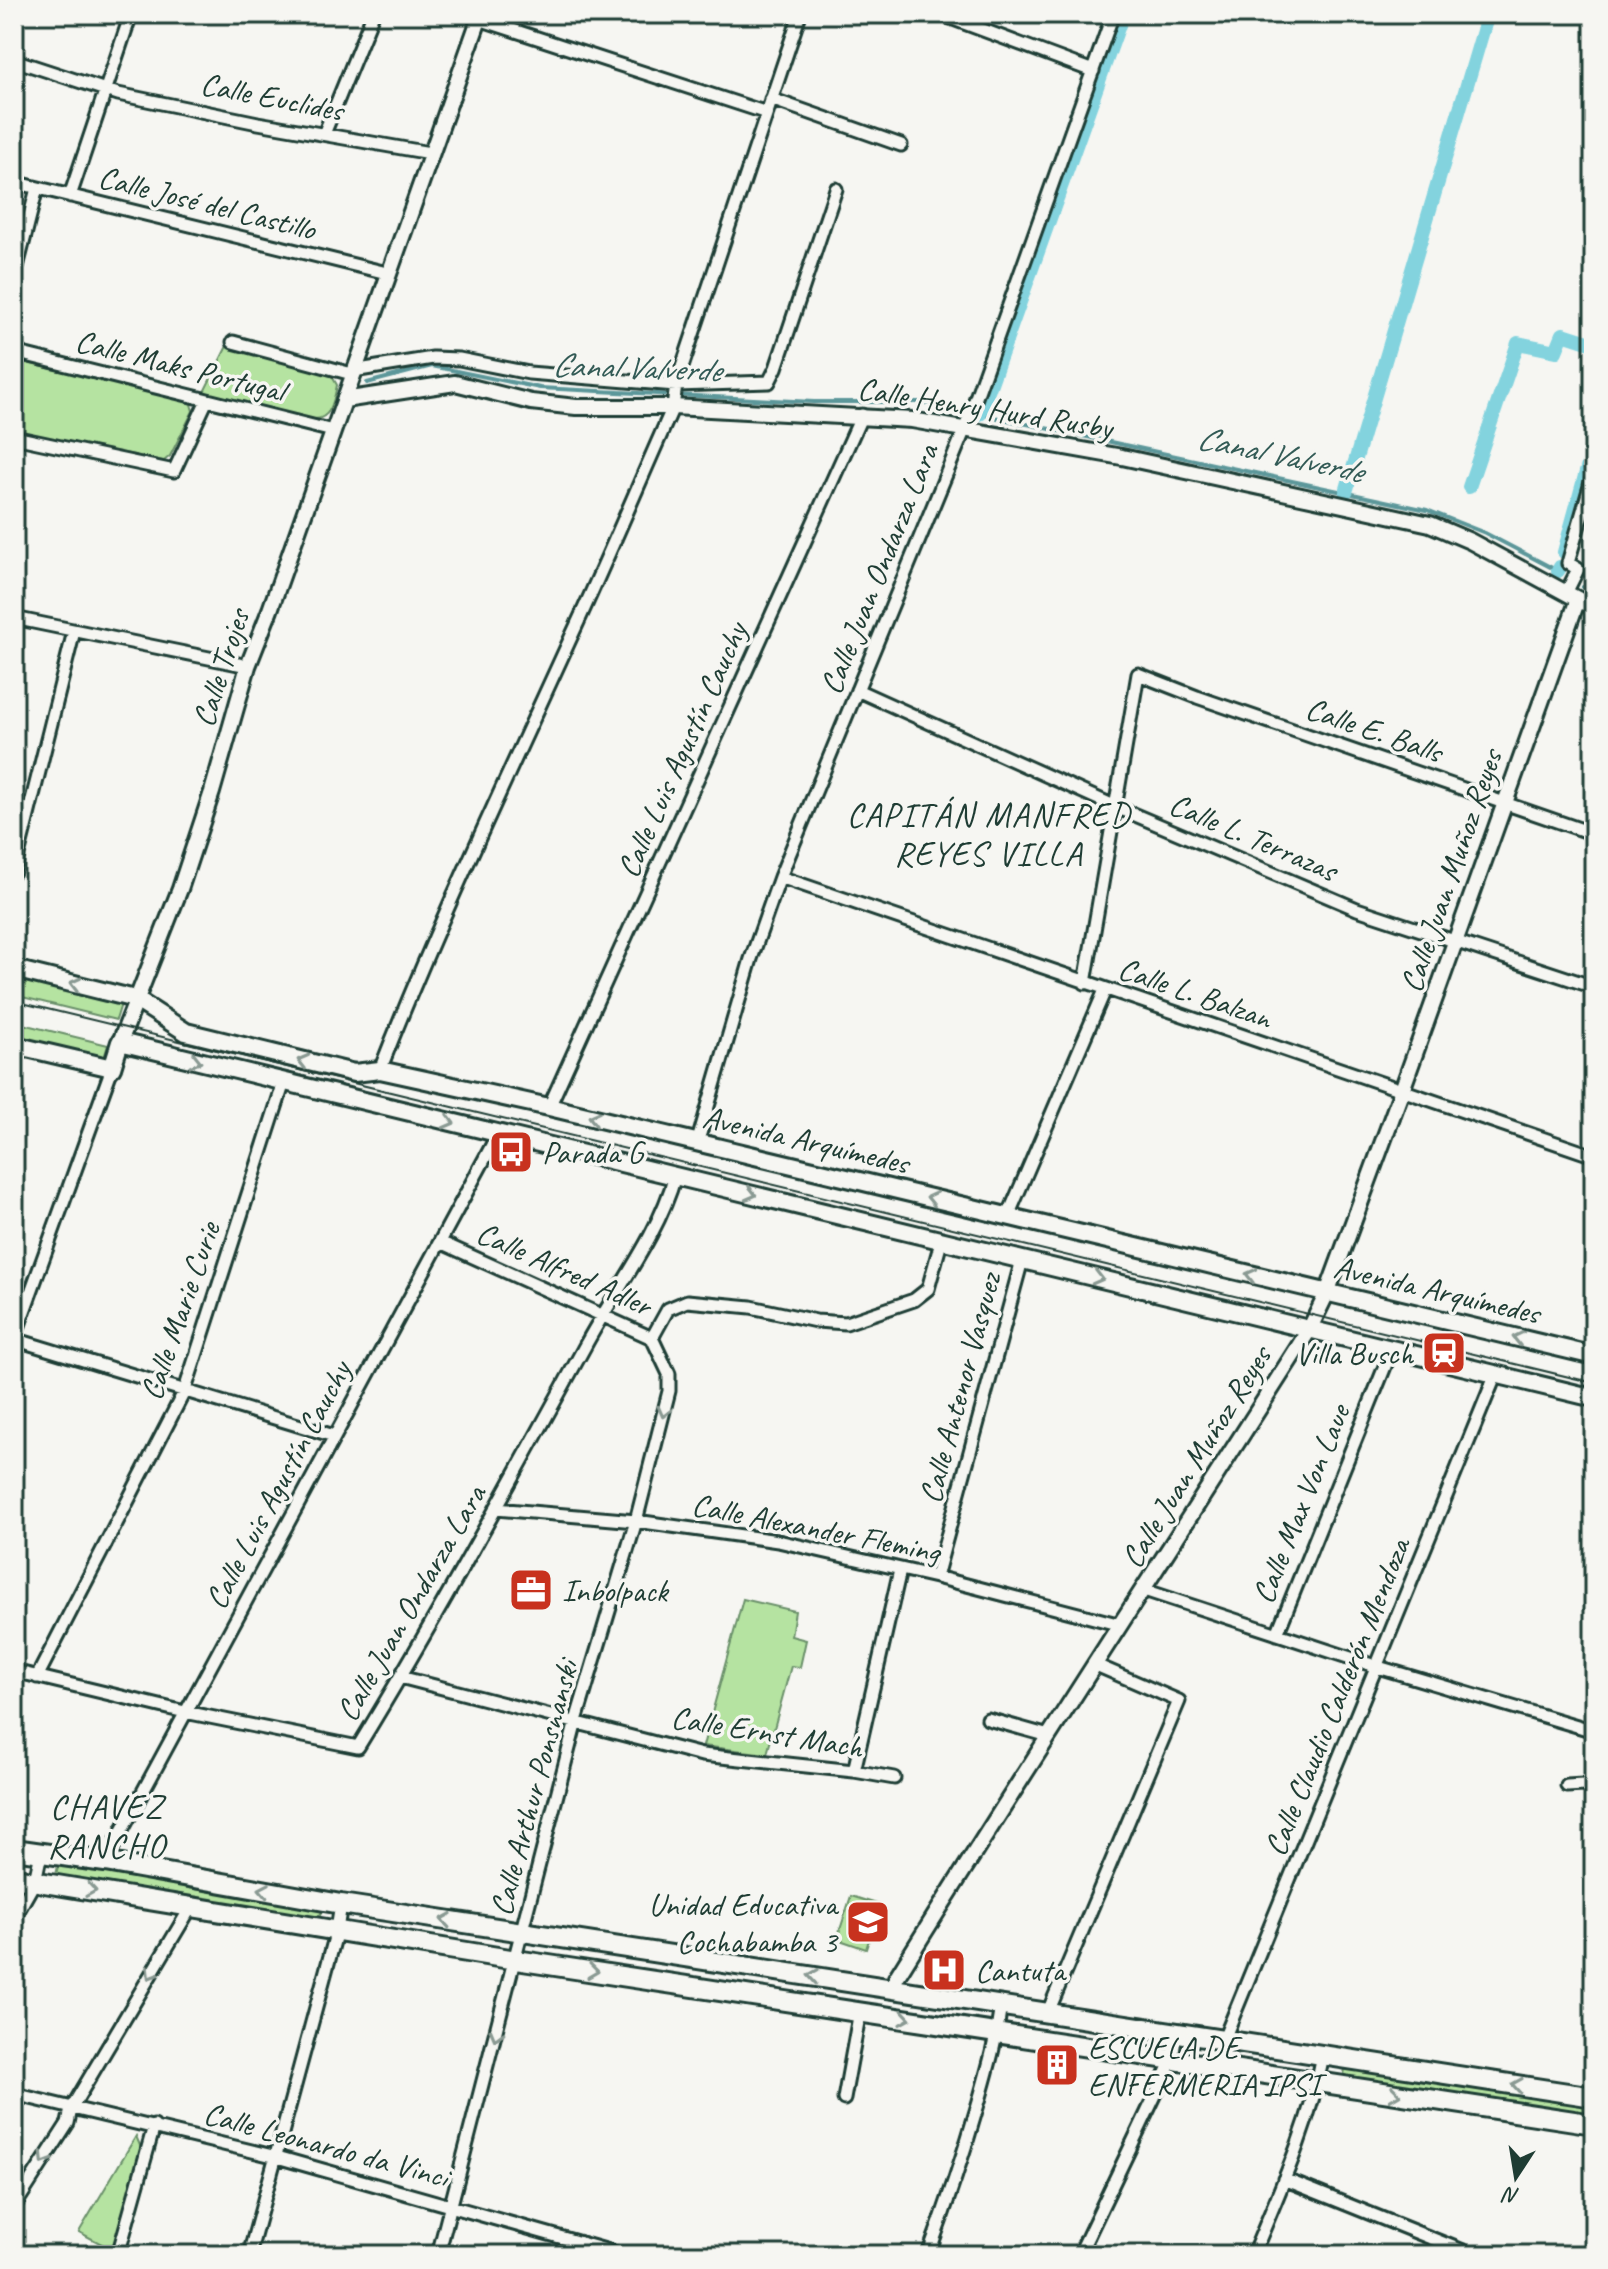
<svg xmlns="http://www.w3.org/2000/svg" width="1608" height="2269" viewBox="0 0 1608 2269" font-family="Caveat,sans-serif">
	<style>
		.green { fill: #b5e3a1; stroke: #6a906a; stroke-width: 2 }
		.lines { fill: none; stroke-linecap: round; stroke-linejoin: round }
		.stream { stroke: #5b979a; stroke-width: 4 }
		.canal { stroke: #83d3de; stroke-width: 14 }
		.minor-casing { stroke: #1f3d34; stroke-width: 17 }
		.tertiary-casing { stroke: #1f3d34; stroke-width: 20 }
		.secondary-casing { stroke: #1f3d34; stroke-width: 22 }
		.primary-casing { stroke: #1f3d34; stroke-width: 24 }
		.minor { stroke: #f6f6f2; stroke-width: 11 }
		.tertiary { stroke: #f6f6f2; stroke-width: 14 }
		.secondary { stroke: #f6f6f2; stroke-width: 16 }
		.primary { stroke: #f6f6f2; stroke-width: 18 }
		.tram { stroke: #1f3d34; stroke-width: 2 }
		.oneway { stroke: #8a9a93 }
		.labels { text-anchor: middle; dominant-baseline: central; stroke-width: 7; stroke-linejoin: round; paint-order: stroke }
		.street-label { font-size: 32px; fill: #1f3d34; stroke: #f6f6f2 }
		.poi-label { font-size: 32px; fill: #1f3d34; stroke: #f6f6f2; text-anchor: start }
		.water-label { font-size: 34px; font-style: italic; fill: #335b56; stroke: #f6f6f2 }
		.neighbourhood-label { font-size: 34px; letter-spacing: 2px; fill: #1f3d34; stroke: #f6f6f2 }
	</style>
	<rect width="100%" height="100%" fill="#f6f6f2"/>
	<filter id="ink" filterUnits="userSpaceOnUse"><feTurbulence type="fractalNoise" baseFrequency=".0125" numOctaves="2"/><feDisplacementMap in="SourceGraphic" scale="16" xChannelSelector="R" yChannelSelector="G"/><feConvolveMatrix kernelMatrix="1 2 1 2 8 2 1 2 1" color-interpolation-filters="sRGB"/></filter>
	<g filter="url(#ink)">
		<path class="green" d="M227,346L330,373L337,385C334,400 331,420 313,419L204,392Z
			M14,360L186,400L191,404L193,411L170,456L164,461L14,431Z
			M14,977L121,1004L116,1020L14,995Z
			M14,1022L108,1045L104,1058L14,1036Z
			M743,1599L795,1611L791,1636L806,1640L800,1667L791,1666L767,1754L703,1746Z
			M64,1865L318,1906L322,1912L318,1918L312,1919L56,1875L58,1866Z
			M851,1896L880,1905L866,1949L837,1939Z
			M1345,2067L1594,2103V2116L1344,2077Z
			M136,2136L141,2148L113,2250L79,2232Z"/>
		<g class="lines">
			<path class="stream" d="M367,383L432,366L540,388L814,402H920L955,409
				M980,414L1427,510L1485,533L1558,571
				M1583,587L1594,593"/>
			<path class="canal" d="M980,414L1123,14
				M1469,487L1518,343L1556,351L1563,334L1594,344
				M1346,492L1488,14
				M1564,552L1594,443
				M1558,571L1560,567"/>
			<g class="minor-casing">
				<path id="minor" d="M940,14L1093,71
					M479,19L767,113
					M14,60L118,94L258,123L430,153
					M771,99L901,145
					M324,134L373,14
					M14,182L387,273
					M70,196L131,14
					M14,279L37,188
					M233,342L352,374
					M14,352L333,431
					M353,371L433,358L459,359L529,373L676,385L769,382L776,368L836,189
					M14,437L174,471L207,400
					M1566,593L1578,569L1568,563L1594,472
					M14,618L248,666
					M857,690L1114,806L1357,909L1594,987
					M14,872L74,631
					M780,877L1594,1156
					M1085,983L1138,674L1197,697L1594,834
					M380,1070C438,922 506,780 572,635C607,560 639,483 673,407L676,385L800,14
					M549,1107L862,415
					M697,1144L751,959L780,877L964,431L1113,14
					M1008,1216L1105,990
					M440,1242L652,1338
					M652,1338L668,1309L687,1301L751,1307L816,1321L846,1323L914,1300L928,1289L941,1242
					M14,1339L334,1436
					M14,1339L112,1068
					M496,1509L636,1521L778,1541L936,1577L1121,1625
					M936,1577L1022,1260
					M1144,1590L1378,1667L1594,1731
					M1277,1634L1392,1349
					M14,1671L185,1712L358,1747C438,1616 511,1481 585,1346C615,1290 658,1237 675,1176
					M37,1677L185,1390L284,1082
					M400,1677L702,1755L854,1771L894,1778
					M988,1719L1049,1736
					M854,1771L900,1570
					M1567,1786L1583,1785L1594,1788
					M105,1862L498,1134
					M14,1918L35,1881L41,1853
					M1048,2012L1179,1701L1096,1665
					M1224,2039L1496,1374
					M14,2094L277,2157L623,2255
					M844,2099L860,2011
					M1284,2179L1473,2255
					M14,2207L68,2123L71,2109L191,1907
					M118,2255L154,2126
					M249,2255L337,1930L341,1904
					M438,2255L576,1721L636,1521L669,1391V1374L652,1338
					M928,2255C947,2204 964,2153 979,2101C988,2069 997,2038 1001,2004
					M1079,2255L1172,2060L1176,2032
					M1253,2255C1280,2190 1310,2124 1323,2055"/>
			</g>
			<g class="tertiary-casing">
				<path id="tertiary" d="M344,400L455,383L531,402L576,407H673L912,420L1122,457L1430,524L1470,541L1594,608
					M120,1042L180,889L212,792L248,666L270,610L481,14
					M894,1988L896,1978C1031,1760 1172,1546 1309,1330L1327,1293L1402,1090L1578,599"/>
			</g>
			<g class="secondary-casing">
				<path id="secondary" d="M14,969L135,999L186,1032L354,1073L380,1070L549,1107L1594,1356
					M14,1045L112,1068L120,1042L1594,1398"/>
			</g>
			<g class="primary-casing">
				<path id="primary" d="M14,1849L105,1862L341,1904L1594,2097
					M14,1878L516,1960L1594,2124"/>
			</g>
			<use href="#minor" class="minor"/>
			<use href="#tertiary" class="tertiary"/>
			<use href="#secondary" class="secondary"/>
			<use href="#primary" class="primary"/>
			<path class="tram" d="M14,1001L1594,1383"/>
		</g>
		<defs><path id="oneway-chevron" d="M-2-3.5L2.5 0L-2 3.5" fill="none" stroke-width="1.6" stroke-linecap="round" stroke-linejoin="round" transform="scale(2)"/></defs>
		<g class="oneway">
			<use href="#oneway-chevron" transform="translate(75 984) rotate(-166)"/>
			<use href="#oneway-chevron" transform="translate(196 1061) rotate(14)"/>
			<use href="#oneway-chevron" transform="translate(303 1061) rotate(-166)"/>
			<use href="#oneway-chevron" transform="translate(594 1118) rotate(-166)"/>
			<use href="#oneway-chevron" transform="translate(449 1122) rotate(14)"/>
			<use href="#oneway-chevron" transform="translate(751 1194) rotate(14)"/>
			<use href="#oneway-chevron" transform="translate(932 1198) rotate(-167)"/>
			<use href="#oneway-chevron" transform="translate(1251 1275) rotate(-166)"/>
			<use href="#oneway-chevron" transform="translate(1098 1278) rotate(14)"/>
			<use href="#oneway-chevron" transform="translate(1518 1338) rotate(-167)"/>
			<use href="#oneway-chevron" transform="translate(664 1412) rotate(104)"/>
			<use href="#oneway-chevron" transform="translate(91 1890) rotate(9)"/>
			<use href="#oneway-chevron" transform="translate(264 1890) rotate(-170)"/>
			<use href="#oneway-chevron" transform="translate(446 1920) rotate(-171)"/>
			<use href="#oneway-chevron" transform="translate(593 1971) rotate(8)"/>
			<use href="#oneway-chevron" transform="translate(151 1974) rotate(121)"/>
			<use href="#oneway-chevron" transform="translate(813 1976) rotate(-171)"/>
			<use href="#oneway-chevron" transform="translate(905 2018) rotate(9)"/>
			<use href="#oneway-chevron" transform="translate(496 2035) rotate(105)"/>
			<use href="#oneway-chevron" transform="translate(1517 2085) rotate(-171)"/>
			<use href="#oneway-chevron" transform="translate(1395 2094) rotate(8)"/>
			<use href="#oneway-chevron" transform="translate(45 2159) rotate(122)"/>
		</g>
	</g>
	<defs>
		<g id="bus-square" transform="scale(2.3)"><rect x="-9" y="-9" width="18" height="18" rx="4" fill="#c8321e" stroke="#f6f6f2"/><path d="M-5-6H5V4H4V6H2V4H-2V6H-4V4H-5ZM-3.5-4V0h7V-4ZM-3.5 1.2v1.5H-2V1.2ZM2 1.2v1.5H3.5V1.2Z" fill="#fff"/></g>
		<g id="station-square" transform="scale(2.3)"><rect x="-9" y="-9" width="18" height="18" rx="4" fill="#c8321e" stroke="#f6f6f2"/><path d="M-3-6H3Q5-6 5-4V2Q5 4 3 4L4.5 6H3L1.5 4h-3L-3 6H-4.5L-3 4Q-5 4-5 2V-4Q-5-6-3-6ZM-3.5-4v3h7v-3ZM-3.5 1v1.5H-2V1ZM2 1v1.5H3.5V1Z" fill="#fff"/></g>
		<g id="office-square" transform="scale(2.3)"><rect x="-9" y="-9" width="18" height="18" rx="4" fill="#c8321e" stroke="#f6f6f2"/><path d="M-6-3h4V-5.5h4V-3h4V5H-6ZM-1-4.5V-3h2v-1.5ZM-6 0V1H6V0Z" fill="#fff"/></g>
		<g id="school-square" transform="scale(2.3)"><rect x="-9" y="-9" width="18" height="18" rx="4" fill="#c8321e" stroke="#f6f6f2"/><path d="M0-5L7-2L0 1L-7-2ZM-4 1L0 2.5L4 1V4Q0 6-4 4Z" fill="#fff"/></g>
		<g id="hospital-square" transform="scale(2.3)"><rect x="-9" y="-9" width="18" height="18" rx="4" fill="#c8321e" stroke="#f6f6f2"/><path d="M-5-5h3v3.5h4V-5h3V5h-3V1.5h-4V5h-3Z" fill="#fff"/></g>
		<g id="building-square" transform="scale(2.3)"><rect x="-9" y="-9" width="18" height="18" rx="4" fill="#c8321e" stroke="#f6f6f2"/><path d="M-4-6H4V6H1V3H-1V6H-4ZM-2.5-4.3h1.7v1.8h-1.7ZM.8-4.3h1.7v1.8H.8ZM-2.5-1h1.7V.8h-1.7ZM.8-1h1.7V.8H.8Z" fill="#fff"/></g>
	</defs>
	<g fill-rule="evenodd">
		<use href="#bus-square" x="511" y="1152"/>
		<use href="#station-square" x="1444" y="1353"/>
		<use href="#office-square" x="531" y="1590"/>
		<use href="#school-square" x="868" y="1922"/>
		<use href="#hospital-square" x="944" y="1970"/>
		<use href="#building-square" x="1057" y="2065"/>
	</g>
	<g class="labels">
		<g class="street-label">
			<text transform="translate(272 97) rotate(11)">Calle Euclides</text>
			<text transform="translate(207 203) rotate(14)">Calle José del Castillo</text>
			<text transform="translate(180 366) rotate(14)">Calle Maks Portugal</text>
			<text transform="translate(985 408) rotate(9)">Calle Henry Hurd Rusby</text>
			<text transform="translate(879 569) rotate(-68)">Calle Juan Ondarza Lara</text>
			<text transform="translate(221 668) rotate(-72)">Calle Trojes</text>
			<text transform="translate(1374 730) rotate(19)">Calle E. Balls</text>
			<text transform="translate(682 750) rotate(-66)">Calle Luis Agustín Cauchy</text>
			<text transform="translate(1253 837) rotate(23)">Calle L. Terrazas</text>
			<text transform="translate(1451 871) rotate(-71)">Calle Juan Muñoz Reyes</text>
			<text transform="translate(1195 993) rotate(19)">Calle L. Balzan</text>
			<text transform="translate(806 1140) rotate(13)">Avenida Arquímedes</text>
			<text transform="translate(564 1269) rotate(24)">Calle Alfred Adler</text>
			<text transform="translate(1437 1290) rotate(13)">Avenida Arquímedes</text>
			<text transform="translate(180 1311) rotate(-71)">Calle Marie Curie</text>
			<text transform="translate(960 1388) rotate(-75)">Calle Antenor Vasquez</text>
			<text transform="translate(1196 1457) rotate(-58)">Calle Juan Muñoz Reyes</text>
			<text transform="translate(278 1485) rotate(-62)">Calle Luis Agustín Cauchy</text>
			<text transform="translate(1301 1504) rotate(-68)">Calle Max Von Laue</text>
			<text transform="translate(816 1528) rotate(11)">Calle Alexander Fleming</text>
			<text transform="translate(411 1603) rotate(-60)">Calle Juan Ondarza Lara</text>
			<text transform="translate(1337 1697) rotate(-68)">Calle Claudio Calderón Mendoza</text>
			<text transform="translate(767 1732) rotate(9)">Calle Ernst Mach</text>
			<text transform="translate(534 1788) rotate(-75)">Calle Arthur Ponsnanski</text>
			<text transform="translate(326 2145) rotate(15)">Calle Leonardo da Vinci</text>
		</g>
		<g class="poi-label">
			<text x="542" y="1152">Parada G</text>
			<text x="1413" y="1353" text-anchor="end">Villa Busch</text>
			<text x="562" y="1590">Inbolpack</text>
			<text x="837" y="1904" text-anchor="end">Unidad Educativa<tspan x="837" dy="37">Cochabamba 3</tspan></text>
			<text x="975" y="1970">Cantuta</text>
			<text x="1088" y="2047">ESCUELA DE<tspan x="1088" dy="37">ENFERMERIA IPSI</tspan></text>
		</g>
		<g class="water-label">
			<text transform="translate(636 367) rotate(2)">Canal Valverde</text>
			<text transform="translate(1280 454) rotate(12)">Canal Valverde</text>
		</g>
		<g class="neighbourhood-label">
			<text x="989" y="814">CAPITÁN MANFRED<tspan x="989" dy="39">REYES VILLA</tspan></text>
			<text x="107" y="1806">CHAVEZ<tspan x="107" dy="39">RANCHO</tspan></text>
		</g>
	</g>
	<rect width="1608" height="2269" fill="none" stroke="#f6f6f2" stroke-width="48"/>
	<rect x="24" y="24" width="1560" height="2221" fill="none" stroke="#1f3d34" stroke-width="3" filter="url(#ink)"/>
	<g transform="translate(1516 2177) rotate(192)" stroke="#f6f6f2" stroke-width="6" paint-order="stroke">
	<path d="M0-6L14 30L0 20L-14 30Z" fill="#1f3d34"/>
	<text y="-12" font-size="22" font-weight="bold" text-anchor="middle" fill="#1f3d34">N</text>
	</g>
</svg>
